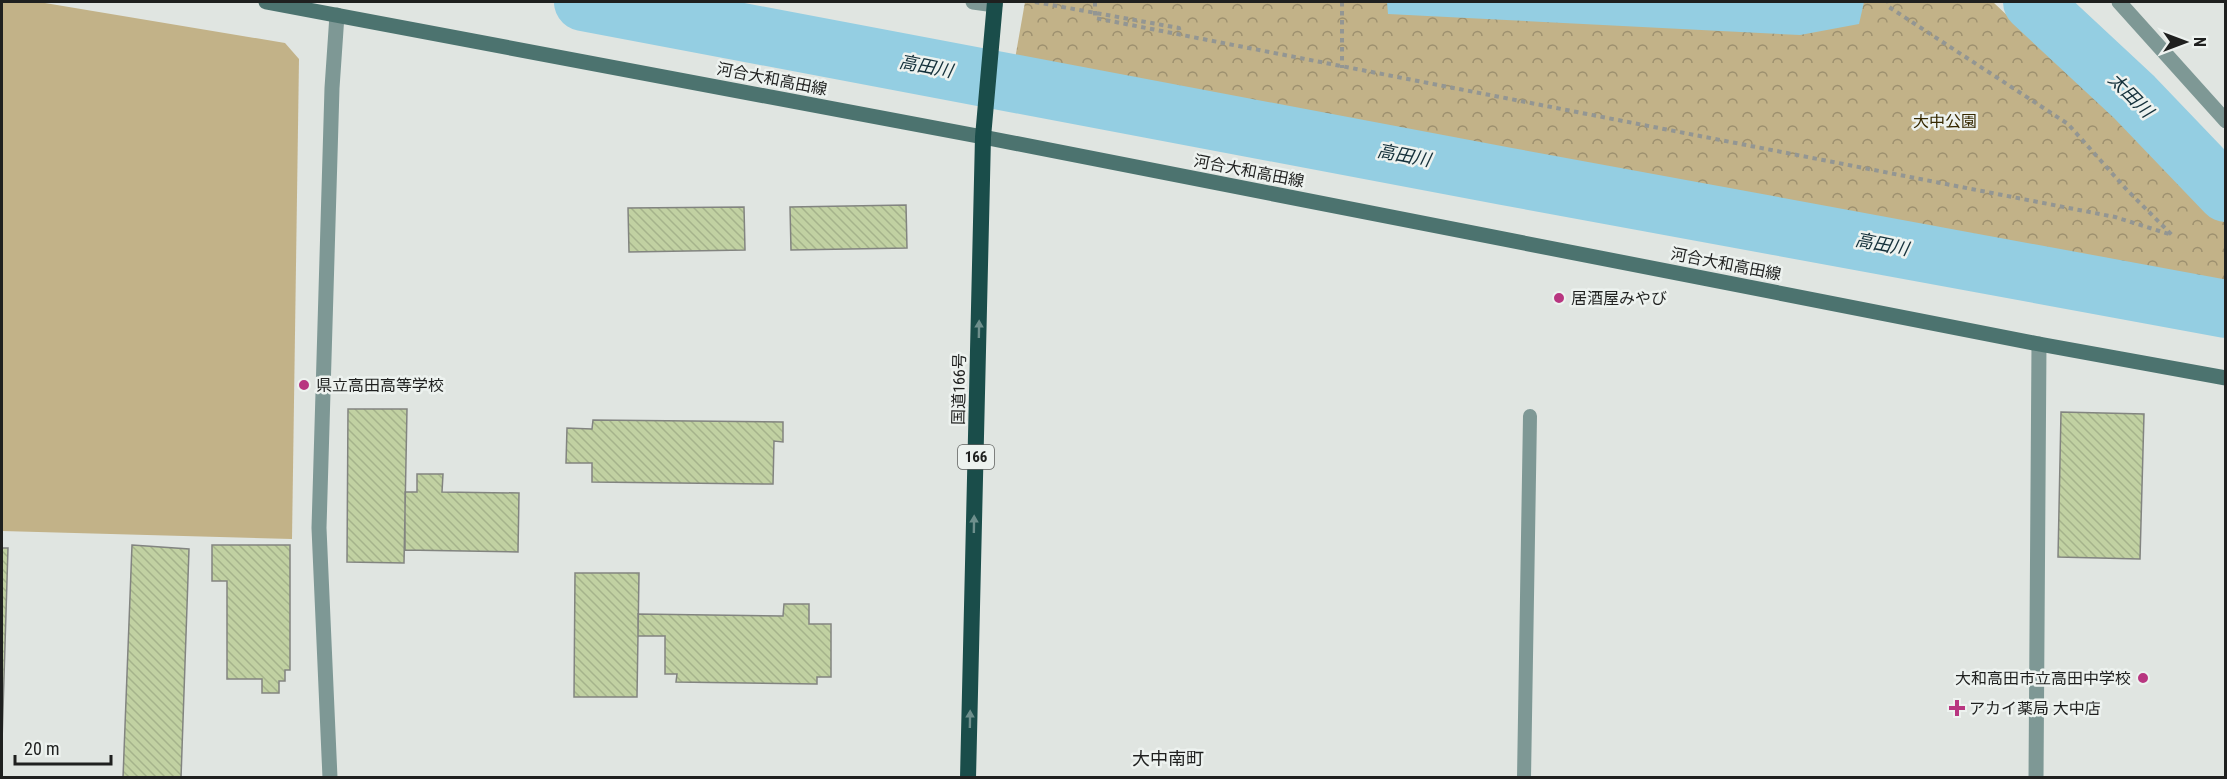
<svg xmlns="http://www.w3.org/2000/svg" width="2227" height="779" viewBox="0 0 2227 779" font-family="'Roboto Condensed','Noto Sans JP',sans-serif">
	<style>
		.park { fill: url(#park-crowns) }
		.pitch { fill: #c2b288 }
		.water { fill: #94cee2 }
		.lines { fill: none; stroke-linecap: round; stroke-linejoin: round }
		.river { stroke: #94cee2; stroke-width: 58 }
		.building { fill: url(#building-back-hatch); stroke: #828480; stroke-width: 1.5 }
		.path { stroke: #939693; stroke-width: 4; stroke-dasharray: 4.5 4.5; stroke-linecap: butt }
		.service { stroke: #7e9895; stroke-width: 14 }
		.pedestrian { stroke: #7e9895; stroke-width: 15 }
		.minor { stroke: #7e9895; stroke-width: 15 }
		.tertiary { stroke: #7e9895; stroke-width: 15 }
		.secondary { stroke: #4c736f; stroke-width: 15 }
		.trunk { stroke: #1a4d4a; stroke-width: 16 }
		.oneway { fill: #6e8f8c }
		.poi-dot { fill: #b83680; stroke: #edf2ef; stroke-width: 2 }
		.labels { text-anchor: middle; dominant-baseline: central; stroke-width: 5; stroke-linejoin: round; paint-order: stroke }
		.shield { fill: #edf2ef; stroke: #5d5f5d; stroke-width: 1.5 }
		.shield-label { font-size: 15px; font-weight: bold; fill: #1f201f }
		.street-label { font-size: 16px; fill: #1f201f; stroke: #edf2ef }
		.park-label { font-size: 16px; fill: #352801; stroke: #edf2ef }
		.poi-label { font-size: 16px; fill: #1f201f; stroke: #edf2ef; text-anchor: start }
		.water-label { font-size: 18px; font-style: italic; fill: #14303a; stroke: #edf2ef }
		.neighbourhood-label { font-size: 18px; fill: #1f201f; stroke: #edf2ef }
	</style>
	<defs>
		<pattern id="park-crowns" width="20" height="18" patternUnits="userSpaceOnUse" patternTransform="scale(1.5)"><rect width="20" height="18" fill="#c2b288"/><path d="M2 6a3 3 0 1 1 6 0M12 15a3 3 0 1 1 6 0" fill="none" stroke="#9d906f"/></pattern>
		<pattern id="building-back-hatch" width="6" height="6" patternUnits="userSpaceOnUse" patternTransform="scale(1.5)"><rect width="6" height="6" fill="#c1d1a2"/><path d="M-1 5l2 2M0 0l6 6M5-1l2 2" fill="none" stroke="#a5b38b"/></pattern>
	</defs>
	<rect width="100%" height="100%" fill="#e0e5e1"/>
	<path class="park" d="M1025,2H1993L2204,202L2225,214V286L1785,217L1015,59Z"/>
	<path class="pitch" d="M2,2H39L285,43L299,59L292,539L2,531Z"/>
	<path class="water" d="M1387,2H1864L1859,24L1800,35L1388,14Z"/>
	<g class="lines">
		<path class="river" d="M583,2L1504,176L2226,309
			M2032,2L2134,97L2226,193"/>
	</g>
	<path class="building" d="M906,205L907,248L791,250L790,207Z
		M744,207L745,250L629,252L628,208Z
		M348,409H407L404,563L347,562Z
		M2061,412L2144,414L2140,559L2058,557Z
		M593,420L783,422V442L774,441L773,484L592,482V463H566L567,428L592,429Z
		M417,474H443L442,492L519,493L518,552L405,550V492H417Z
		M132,545L189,549L181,778H123Z
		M212,545H290V670H285V681H279V693H262V679H227V581H212Z
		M2,548H8L2,742Z
		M575,573H639L637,697H574Z
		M784,604H809V624H831V677H817V684L676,682L677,674H665V636H638V614L783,616Z"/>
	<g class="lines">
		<path class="path" d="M1035,2L1179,28L1180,35
			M1095,2V18L2115,217L2172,235L2127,190L2068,124L1889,7L1888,2
			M1342,2V68"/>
		<path class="service" d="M1524,778L1530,416"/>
		<path class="pedestrian" d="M973,2L995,5"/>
		<path class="minor" d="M2119,2L2226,121
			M330,778L319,528L332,88L337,15"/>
		<path class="tertiary" d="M2036,778L2039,344"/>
		<path class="secondary" d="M266,2L983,137L2039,344L2226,378"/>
		<path class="trunk" d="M968,778L983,137L995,2"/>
	</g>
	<defs><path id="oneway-solid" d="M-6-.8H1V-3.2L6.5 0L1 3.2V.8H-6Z" transform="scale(1.5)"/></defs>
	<g class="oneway">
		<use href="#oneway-solid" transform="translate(979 329) rotate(-89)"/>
		<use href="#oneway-solid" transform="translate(974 524) rotate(-89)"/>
		<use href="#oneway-solid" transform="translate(970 719) rotate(-89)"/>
	</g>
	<g class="poi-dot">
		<circle cx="1559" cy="298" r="6"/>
		<circle cx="304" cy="385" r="6"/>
		<circle cx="2143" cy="678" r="6"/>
		<path d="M1954 699h6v6h6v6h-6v6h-6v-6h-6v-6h6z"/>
	</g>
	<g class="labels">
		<rect class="shield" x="958" y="445" width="36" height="24" rx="4.5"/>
		<g class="shield-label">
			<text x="976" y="457">166</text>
		</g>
		<g class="street-label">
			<text transform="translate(772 79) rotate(11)">河合大和高田線</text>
			<text transform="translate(1249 171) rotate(11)">河合大和高田線</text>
			<text transform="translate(1726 264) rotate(11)">河合大和高田線</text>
			<text transform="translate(959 389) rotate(-89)">国道166号</text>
		</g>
		<g class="park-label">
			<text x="1945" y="121">大中公園</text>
		</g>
		<g class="poi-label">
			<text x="1571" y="298">居酒屋みやび</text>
			<text x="316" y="385">県立高田高等学校</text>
			<text x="2131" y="678" text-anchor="end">大和高田市立高田中学校</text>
			<text x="1969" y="708">アカイ薬局 大中店</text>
		</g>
		<g class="water-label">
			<text transform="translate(926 66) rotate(11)">高田川</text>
			<text transform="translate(2131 95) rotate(45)">太田川</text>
			<text transform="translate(1404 155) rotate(11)">高田川</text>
			<text transform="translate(1882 244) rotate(11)">高田川</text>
		</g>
		<g class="neighbourhood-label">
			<text x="1168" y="758">大中南町</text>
		</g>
	</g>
	<rect width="2227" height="779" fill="none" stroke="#1f201f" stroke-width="6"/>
	<g transform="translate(2185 42) rotate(90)" stroke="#edf2ef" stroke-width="4.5" paint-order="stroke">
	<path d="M0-4.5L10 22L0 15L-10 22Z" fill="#1f201f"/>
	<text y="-9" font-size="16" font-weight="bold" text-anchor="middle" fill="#1f201f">N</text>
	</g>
	<path d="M15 755v9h96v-9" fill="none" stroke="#1f201f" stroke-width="3"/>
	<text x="24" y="755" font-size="18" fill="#1f201f" stroke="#edf2ef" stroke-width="4.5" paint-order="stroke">20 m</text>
</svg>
